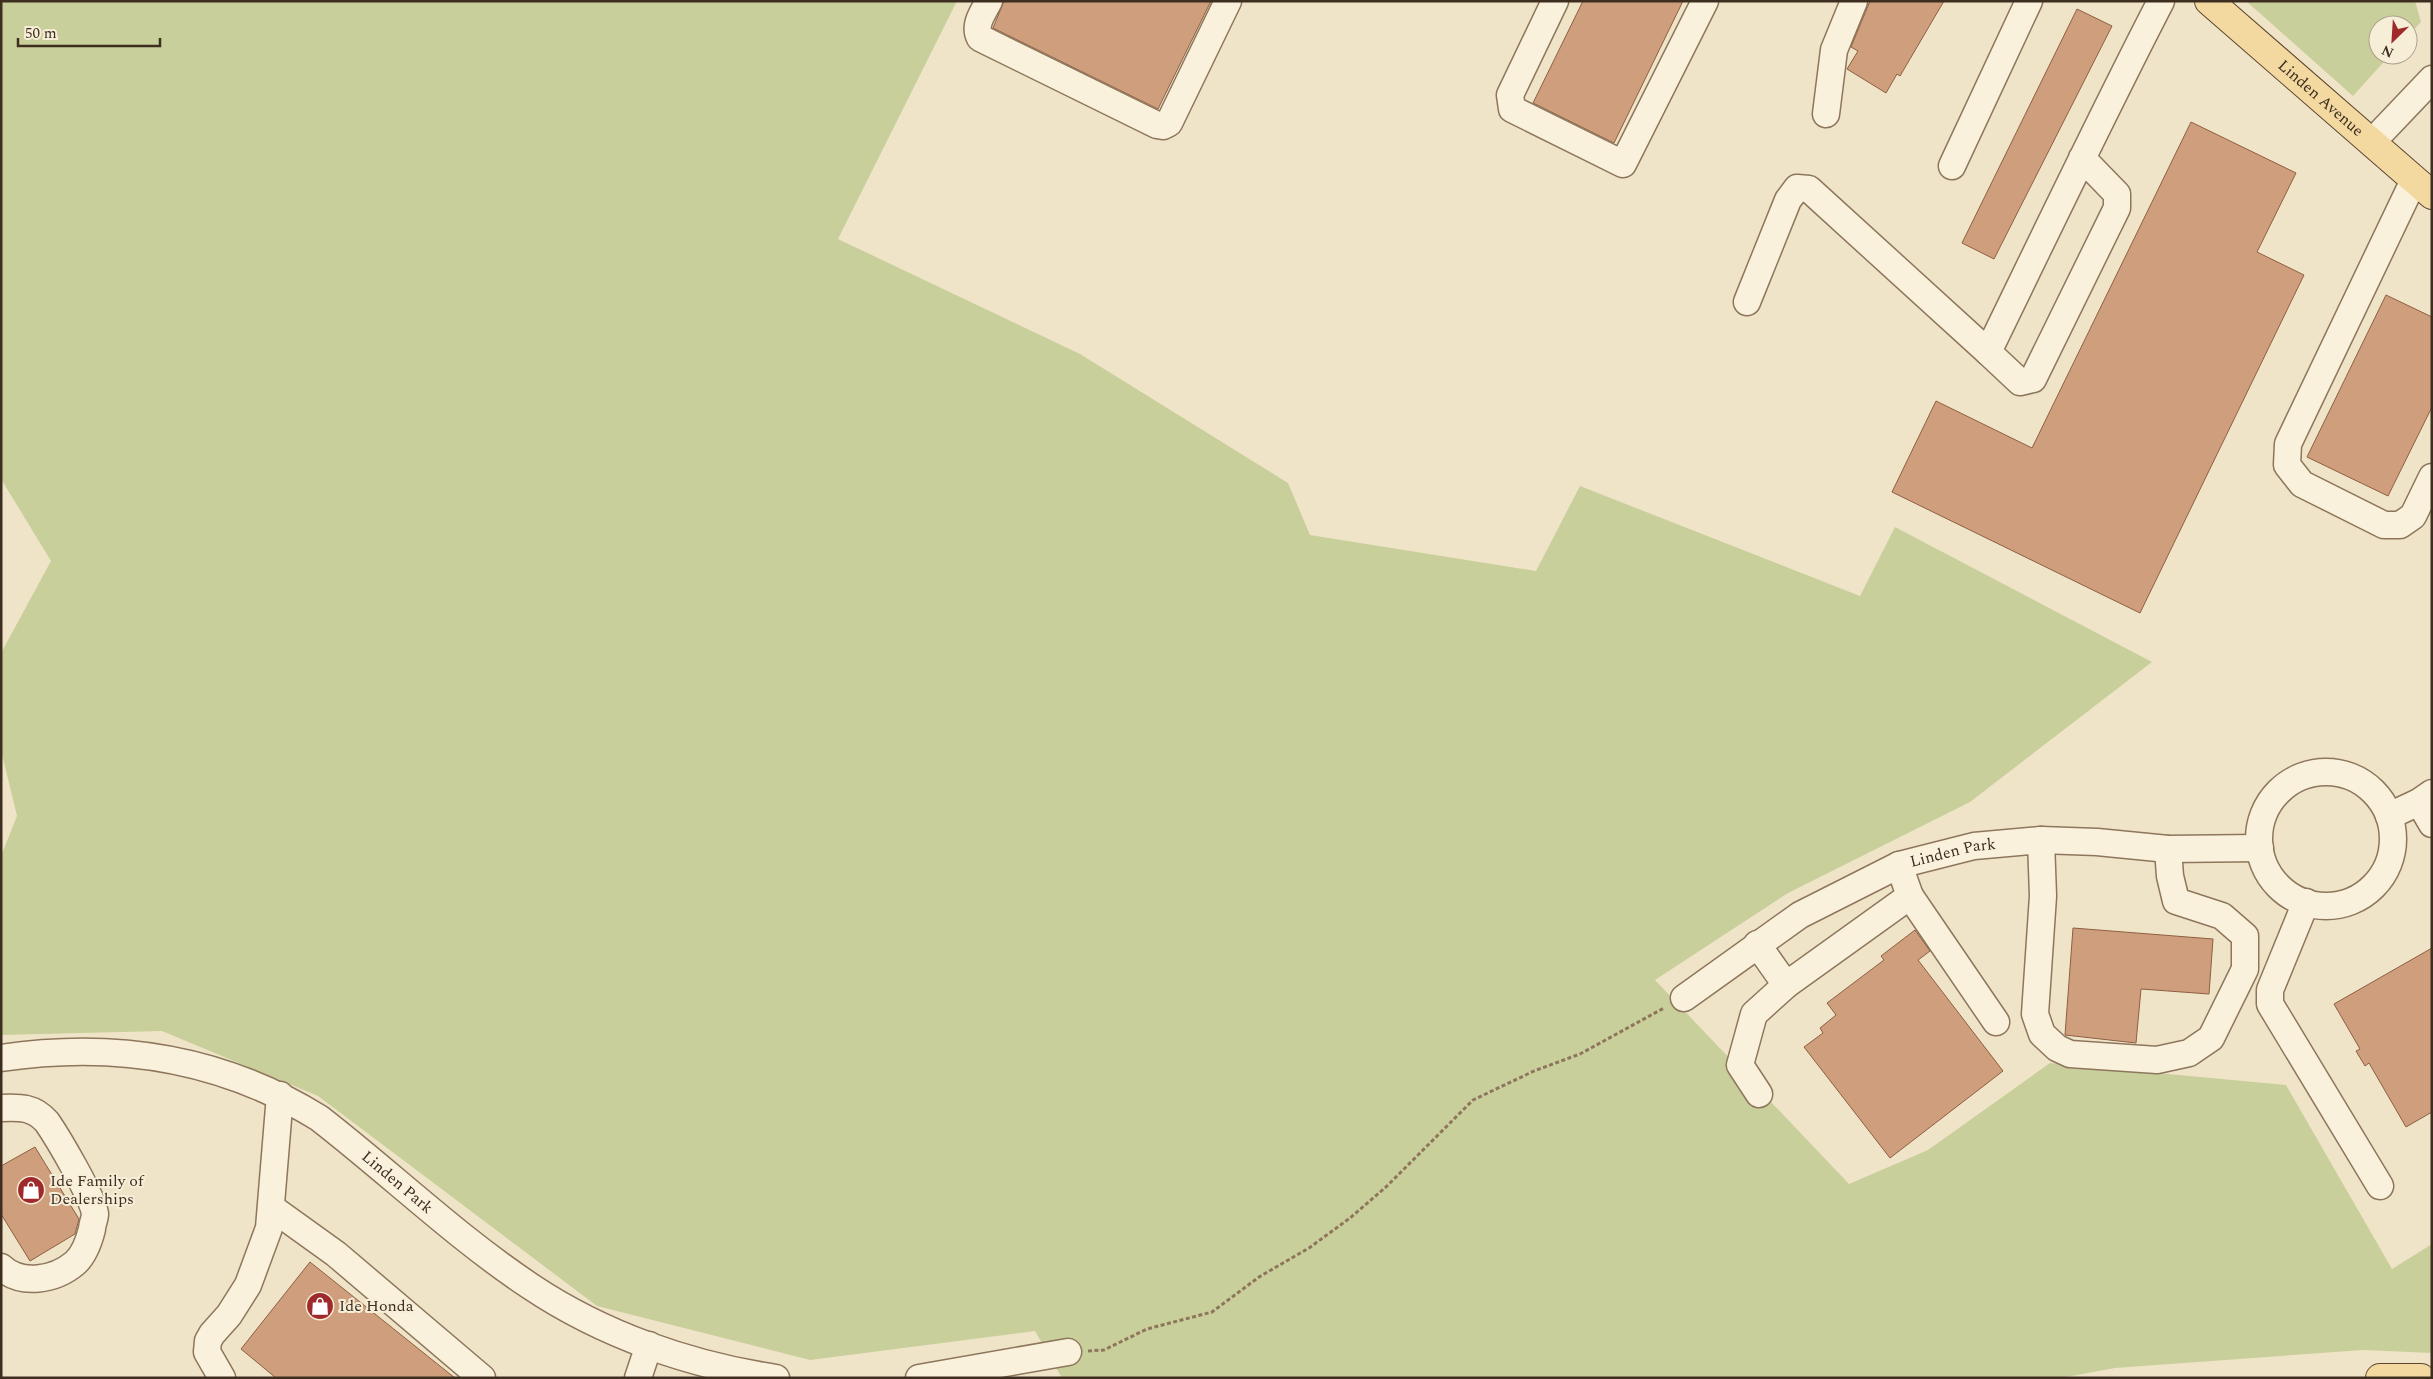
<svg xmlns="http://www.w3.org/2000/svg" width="2433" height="1379" viewBox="0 0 2433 1379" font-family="Spectral,serif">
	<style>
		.green { fill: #c9cf9b }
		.building { fill: #cf9f7d; stroke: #8d5f41 }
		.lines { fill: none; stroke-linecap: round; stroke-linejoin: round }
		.minor-casing { stroke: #8d765c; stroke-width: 29 }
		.major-casing { stroke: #5b4430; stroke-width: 30 }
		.path { stroke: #8d765c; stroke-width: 3; stroke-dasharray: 4 2.5; stroke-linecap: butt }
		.minor { stroke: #faf1dc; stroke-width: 26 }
		.major { stroke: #f3d9a0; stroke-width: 28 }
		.labels { text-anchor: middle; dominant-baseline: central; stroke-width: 4; stroke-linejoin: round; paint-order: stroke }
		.street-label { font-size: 16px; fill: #3d2e20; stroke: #f7eed8 }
		.poi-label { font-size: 16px; fill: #3d2e20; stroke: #f7eed8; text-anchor: start }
	</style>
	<rect width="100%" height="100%" fill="#f0e4c8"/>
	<path class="green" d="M1,1H957L838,239L1080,354L1288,483L1310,535L1536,571L1580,486L1860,596L1895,527L2152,662L1970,802L1788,893L1655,980L1849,1184L1928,1150L2050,1063L2286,1085L2392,1269L2432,1244V1353L2363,1350L2115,1368L2061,1378H1062L1035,1331L810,1360L597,1306L318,1096L162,1031L2,1035L1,856L17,816L1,750V653L51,561L1,479Z
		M2246,1H2415L2421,22L2408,36V25H2378V55H2390L2353,96Z"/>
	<path class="building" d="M1004,1H1211L1158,109L993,28Z
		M1583,1H1683L1614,143L1533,103Z
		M1870,1H1944L1900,76L1897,74L1886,93L1847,69L1858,51L1851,47Z
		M2077,9L2112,26L1994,259L1962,243Z
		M2191,122L2296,173L2257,252L2304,275L2140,613L1892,492L1936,401L2032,448Z
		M2386,295L2432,317V407L2388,496L2307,457Z
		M2073,928L2213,939L2209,994L2141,989L2136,1043L2065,1035Z
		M1915,930L1930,951L1918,960L2003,1071L1890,1158L1804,1047L1823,1033L1820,1028L1836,1015L1827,1003L1884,960L1881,956Z
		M2432,948V1112L2406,1127L2369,1063L2365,1066L2356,1051L2360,1049L2334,1004Z
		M35,1147L79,1219L75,1234L30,1261L1,1214V1166Z
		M310,1262L455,1378H276L241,1349Z"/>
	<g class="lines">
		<g class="minor-casing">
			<g id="minor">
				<path d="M989,1C983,13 973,25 980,38L1157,125L1163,126L1169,123L1228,1"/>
				<path d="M1555,1L1510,95L1512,109L1623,164L1705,1"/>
				<path d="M1826,114L1834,50L1854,1"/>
				<path d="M2372,142L2432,79"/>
				<path d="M2082,158L2117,194V208L2033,379L2020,382L1988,352C2045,235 2101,117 2161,1"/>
				<path d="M1952,166L2029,1"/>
				<path d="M2414,180L2288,444L2287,465L2302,484L2384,525H2400L2413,516L2432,477"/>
				<path d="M1747,302L1788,200L1797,188L1809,189L1988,352"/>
				<circle cx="2326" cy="839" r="67"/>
				<path d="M2419,802L2432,824"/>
				<path d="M2389,816L2419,802L2432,793"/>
				<path d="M2041,840L2043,896L2035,1014L2042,1034L2057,1048L2070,1054L2157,1060L2189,1053L2211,1038L2245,969V936L2222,916L2176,901L2170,876L2168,849"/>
				<path d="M1910,896L1996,1022"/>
				<path d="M2306,902L2270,990V1004L2380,1186"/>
				<path d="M1757,944L1786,985L1910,896L1899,865"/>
				<path id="s1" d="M1684,998L1800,915L1899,865L1974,846L2041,840L2097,842L2168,849L2260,848"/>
				<path id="s2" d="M1,1058C114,1041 222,1058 319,1118C390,1173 455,1236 530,1286C603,1335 690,1365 776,1378"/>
				<path d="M1759,1094L1740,1065L1754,1014L1786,985"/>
				<path d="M1,1108C20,1107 34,1107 47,1122C58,1138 93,1197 95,1214C95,1218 92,1225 92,1229C89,1241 84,1255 75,1263C55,1280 21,1286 1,1267"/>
				<path d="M272,1208L336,1254L482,1378"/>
				<path d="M222,1378L207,1352L208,1341L212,1334L229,1315L248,1285L269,1228L280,1095"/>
				<path d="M638,1378L649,1345"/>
				<path d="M919,1378L1068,1352"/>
			</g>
		</g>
		<g class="major-casing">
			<g id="major">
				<path id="s3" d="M2209,1L2432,195"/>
				<path d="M2380,1378H2421"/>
			</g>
		</g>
		<path class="path" d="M1088,1351L1104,1350L1147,1329L1212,1312L1259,1277L1309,1248L1350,1218L1387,1186L1473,1100L1534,1071L1580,1054L1664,1008"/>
		<use href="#minor" class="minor"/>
		<use href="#major" class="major"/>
	</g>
	<defs>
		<g id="shop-disc" transform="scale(1.4375)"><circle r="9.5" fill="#9e2a2b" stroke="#f7eed8"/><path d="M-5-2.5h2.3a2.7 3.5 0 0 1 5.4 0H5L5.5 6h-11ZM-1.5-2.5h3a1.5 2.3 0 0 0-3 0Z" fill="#fff"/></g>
	</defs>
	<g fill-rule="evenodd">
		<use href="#shop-disc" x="31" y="1190"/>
		<use href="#shop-disc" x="320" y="1306"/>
	</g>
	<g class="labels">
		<g class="street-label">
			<text stroke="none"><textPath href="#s3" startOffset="148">Linden Avenue</textPath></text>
			<text stroke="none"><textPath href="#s1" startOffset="309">Linden Park</textPath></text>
			<text stroke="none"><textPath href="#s2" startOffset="432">Linden Park</textPath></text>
		</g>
		<g class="poi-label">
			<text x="50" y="1181">Ide Family of<tspan x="50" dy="18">Dealerships</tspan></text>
			<text x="339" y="1306">Ide Honda</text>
		</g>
	</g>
	<rect width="2433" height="1379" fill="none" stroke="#3d2e20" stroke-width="5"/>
	<g transform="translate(2393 40) rotate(205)"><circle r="24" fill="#f7eed8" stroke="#ada18e"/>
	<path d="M0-4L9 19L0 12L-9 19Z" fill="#9e2a2b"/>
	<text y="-8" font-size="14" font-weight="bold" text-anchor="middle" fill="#3d2e20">N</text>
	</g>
	<path d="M18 38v8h142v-8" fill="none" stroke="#3d2e20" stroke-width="2.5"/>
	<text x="25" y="38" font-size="15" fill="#3d2e20" stroke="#f7eed8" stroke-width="4" paint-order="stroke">50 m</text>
</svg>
